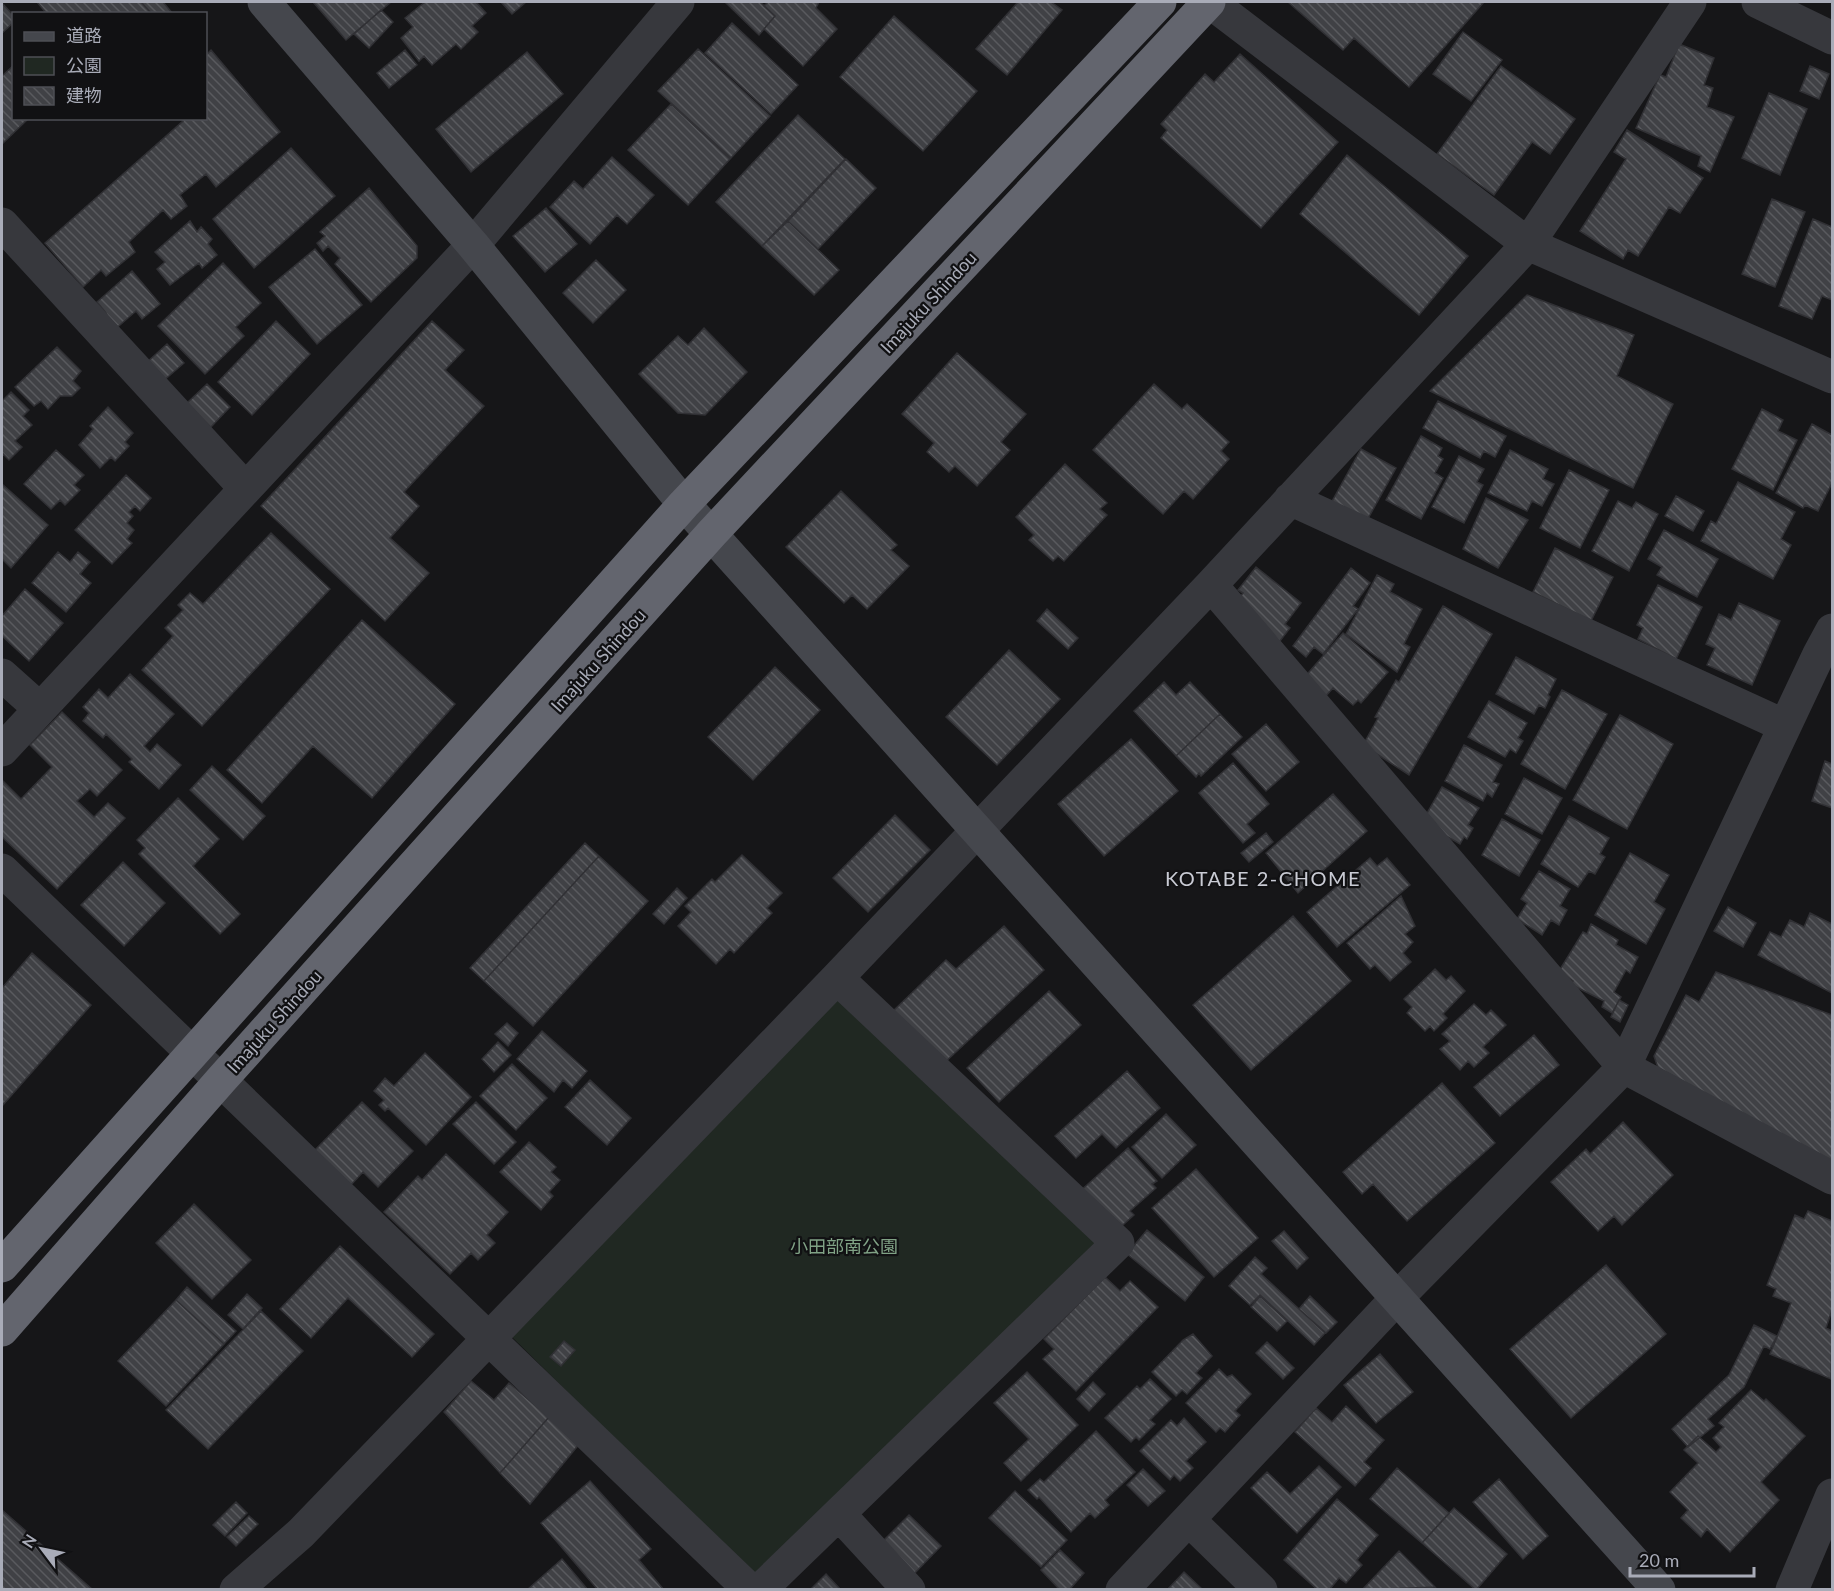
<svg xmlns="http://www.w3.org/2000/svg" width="1834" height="1591" viewBox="0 0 1834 1591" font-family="Lato,'Noto Sans JP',sans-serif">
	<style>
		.park { fill: #202822 }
		.building { fill: url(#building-back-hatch); stroke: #303034; stroke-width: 1.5 }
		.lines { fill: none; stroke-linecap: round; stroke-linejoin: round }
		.street { stroke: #37383d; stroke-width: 33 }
		.secondary { stroke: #45474d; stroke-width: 33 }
		.highway { stroke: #63656e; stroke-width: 33 }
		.labels { text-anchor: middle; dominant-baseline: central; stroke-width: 4.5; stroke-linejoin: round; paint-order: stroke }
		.street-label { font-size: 18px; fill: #a9acb8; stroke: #111113 }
		.park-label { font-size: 18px; fill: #80a285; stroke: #111113 }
		.neighbourhood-label { font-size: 20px; letter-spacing: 1.5px; fill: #c9cbd4; stroke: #111113 }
	</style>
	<defs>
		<pattern id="building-back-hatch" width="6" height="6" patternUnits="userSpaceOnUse" patternTransform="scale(1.5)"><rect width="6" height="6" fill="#404145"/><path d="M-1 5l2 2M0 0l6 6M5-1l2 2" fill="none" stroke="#595a5e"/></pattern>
	</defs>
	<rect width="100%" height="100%" fill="#161618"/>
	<path class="park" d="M838,996L1100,1242L757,1579L511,1336Z"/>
	<path class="building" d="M37,2H141L152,14H47Z
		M141,2H163L173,14H152Z
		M313,2H391L346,40Z
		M425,2H476L486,13L472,26L478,32L461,49L456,44L432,65L424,56L419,61L401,38L413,27L405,18Z
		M501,2H526L512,14Z
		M725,2H760L775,16L759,35Z
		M768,2H819L816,8L837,29L803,66L764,29L775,16L764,6Z
		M1018,2H1051L1062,10L1007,75L976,49Z
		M1288,2H1484L1409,87L1354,38L1343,50Z
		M2,3L14,16V22L2,33Z
		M381,10L393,22L369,48L354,34Z
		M894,16L977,91L923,151L840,77Z
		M732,23L798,85L771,114L705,53Z
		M1463,32L1502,60L1471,101L1433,74Z
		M1679,44L1714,58L1704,85L1713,88L1707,107L1734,117L1710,172L1698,166L1701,156L1636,128L1660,75L1666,77Z
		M698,49L770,116L731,158L658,91Z
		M211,50L280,132L216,187L206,174L180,195L187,206L171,219L163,210L129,242L135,252L106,276L101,270L83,287L45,243L183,121L181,118H206V55Z
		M405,50L417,65L389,88L377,73Z
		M527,52L563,94L471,172L436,129Z
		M1240,54L1338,142L1261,228L1161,138L1167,130L1161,124L1205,74L1214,82Z
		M14,65V118H29L2,144V76Z
		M1501,66L1575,119L1550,154L1532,142L1494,195L1437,154Z
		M1810,66L1829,74L1819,99L1800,91Z
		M1769,93L1807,109L1780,175L1742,158Z
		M671,104L730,159L688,205L628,150Z
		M798,115L845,159L762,246L716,202Z
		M1627,130L1703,178L1680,213L1669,207L1638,256L1628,250L1623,259L1580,231L1626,159L1614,152Z
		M291,148L335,196L254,268L213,219Z
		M1347,155L1468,256L1419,315L1300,214Z
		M612,157L654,195L627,224L617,215L590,244L550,207L574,181L583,189Z
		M846,159L876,188L818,249L788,221Z
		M369,188L417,246V258L371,302L335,264L340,258L328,246L323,251L317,243L325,236L320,232Z
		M1772,199L1805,212L1775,287L1742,274Z
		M546,208L577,244L545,272L513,236Z
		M1813,219L1832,227V300L1822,296L1812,319L1779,306Z
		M190,221L197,232L201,227L212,239L208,244L217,255L202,268L199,263L170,285L157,269L165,262L155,252Z
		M788,221L839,270L814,295L762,246Z
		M315,249L362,305L317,344L269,287Z
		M596,260L626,290L593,323L563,293Z
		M223,263L261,303L236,327L244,336L205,374L158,326Z
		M132,271L160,304L142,319L136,311L113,331L106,313L97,302Z
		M1527,295L1634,335L1617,376L1673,404L1633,488L1430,391Z
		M276,321L310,354L252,415L218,382Z
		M432,321L464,350L445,370L484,406L404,492L419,506L390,538L429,573L385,621L261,506Z
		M704,328L747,372L705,415L678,413L639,374L678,336L688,345Z
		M167,344L184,363L162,382L145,364Z
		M57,347L81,371L73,381L80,388L72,396H60L48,409L41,401L34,406L15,387Z
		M957,353L1026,414L1001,442L1010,450L977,486L955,466L949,472L927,452L934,443L902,414Z
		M207,384L230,407L211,427L187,403Z
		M1154,384L1182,409L1187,404L1229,442L1221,451L1229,459L1193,499L1184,491L1163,514L1093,450Z
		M11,392L29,410L23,416L32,425L15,441L22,447L9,460L3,454L2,457V401Z
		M1438,401L1506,436L1495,457L1484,451L1480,458L1423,428Z
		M108,407L133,433L125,442L129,446L115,461L111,457L100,468L79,445L93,429L90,426Z
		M1762,409L1783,420L1778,431L1797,440L1773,490L1732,469Z
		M1812,424L1832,435V483L1818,511L1805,505L1803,508L1776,493Z
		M1421,436L1442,448L1438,456L1443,459L1435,473L1443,478L1421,519L1386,500Z
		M1361,449L1396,468L1365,524L1330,505Z
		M56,450L84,475L74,485L80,490L65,505L60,500L51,509L24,484Z
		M1510,450L1548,469L1543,479L1554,484L1542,506L1532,501L1527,511L1488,493Z
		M1459,456L1484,469L1477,482L1483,485L1464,523L1432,507Z
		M1065,464L1107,503L1100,509L1107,515L1064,561L1058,556L1053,561L1029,540L1034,535L1016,517Z
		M1569,470L1609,490L1580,548L1540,528Z
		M126,475L151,498L140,511L135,506L129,512L133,516L127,523L134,530L127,539L132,543L112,564L75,530Z
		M1738,482L1795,512L1781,539L1791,545L1773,579L1701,541L1711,521L1716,524Z
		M2,484L48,525L11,568L2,559Z
		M841,491L897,545L891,550L909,566L867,609L852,595L844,603L786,547Z
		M1676,496L1704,511L1693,531L1665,516Z
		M1486,498L1528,520L1498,568L1463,549Z
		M1618,501L1632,508L1636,502L1658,514L1629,571L1592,551Z
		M1664,530L1718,559L1697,597L1657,575L1662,567L1648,559Z
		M271,533L330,589L202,726L142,670L173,636L165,628L183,610L178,605L190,593L203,604Z
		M1555,548L1613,577L1591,621L1533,592Z
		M58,552L70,562L78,552L90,562L80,574L91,583L66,612L32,583Z
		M1256,567L1301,603L1285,624L1290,628L1280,641L1233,606L1243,593L1238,590Z
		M1351,568L1370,583L1353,606L1358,609L1323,654L1314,647L1306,657L1293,646Z
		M1377,575L1394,584L1390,592L1422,609L1404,644L1410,647L1397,672L1346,634Z
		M1658,585L1702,607L1676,659L1638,639L1643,628L1637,625Z
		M25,589L63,623L29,661L2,636V616Z
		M1739,603L1780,621L1752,685L1707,665L1715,648L1706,644L1719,614L1731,620Z
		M1443,606L1492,634L1409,775L1363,745L1378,718L1375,717L1396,680L1399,682Z
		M1047,609L1078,638L1068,649L1037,621Z
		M362,620L455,704L372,798L313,746L262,803L227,770Z
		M1343,633L1388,672L1361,703L1358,700L1353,705L1333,688L1324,698L1303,679Z
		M1009,650L1060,699L997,765L946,717Z
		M1516,657L1556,679L1548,695L1550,697L1545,708L1539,705L1534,714L1496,694Z
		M775,667L820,710L753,780L708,737Z
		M130,674L174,714L144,746L150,752L157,744L181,765L159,789L129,762L132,759L106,734L103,738L83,721L89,713L83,707L99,689L108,698Z
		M1164,682L1176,695L1190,682L1220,714L1176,756L1134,711Z
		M1562,690L1607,714L1565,789L1521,764Z
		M1489,701L1527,723L1518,738L1523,741L1516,753L1510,749L1505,757L1468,737Z
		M62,712L122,770L97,796L90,789L77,801L94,817L108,803L125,818L57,889L2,837V780L21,799L52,767L30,745Z
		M1220,714L1242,737L1201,776L1199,773L1196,777L1176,756Z
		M1620,715L1673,744L1627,829L1573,800Z
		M1266,724L1299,762L1266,791L1232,754Z
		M1131,739L1178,791L1104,856L1058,804Z
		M1464,745L1502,765L1493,782L1499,784L1492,797L1487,793L1483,801L1445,781Z
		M1825,761L1832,764V808L1812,801Z
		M1233,763L1269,804L1247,824L1255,833L1243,843L1199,793Z
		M212,766L265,816L243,840L190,790Z
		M1524,778L1562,798L1542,834L1505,814Z
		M1442,787L1479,808L1468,825L1473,828L1467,839L1464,837L1460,844L1422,822Z
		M1333,794L1367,831L1298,893L1266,853Z
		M178,798L219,839L193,866L240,914L220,934L139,854L145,848L137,840Z
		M895,815L930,850L868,912L833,878Z
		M1569,816L1609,838L1600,854L1605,857L1595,874L1589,871L1578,887L1541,864Z
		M1502,819L1540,840L1519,876L1482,855Z
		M1266,833L1273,842L1249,862L1241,853Z
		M585,843L599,856L484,981L470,968Z
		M1630,853L1669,875L1654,902L1665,909L1646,944L1595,915Z
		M742,855L782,893L767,908L772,913L734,953L730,949L716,964L678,926L691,912L685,906L712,879L715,882Z
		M599,856L648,901L533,1026L484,981Z
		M1370,858L1377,866L1387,858L1410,885L1337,947L1307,912Z
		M123,862L165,903L124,946L81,905Z
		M1539,871L1570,889L1560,906L1567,910L1559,925L1551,920L1542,935L1517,919L1527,903L1521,899Z
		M677,888L687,898L664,924L653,914Z
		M1401,896L1415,926L1405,934L1413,942L1403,953L1411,962L1390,981L1375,965L1370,969L1347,943Z
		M1728,907L1756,923L1743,947L1714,931Z
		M1810,913L1832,924V993L1758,955L1770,932L1781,937L1790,920L1804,927Z
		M1293,916L1351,981L1251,1070L1193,1005Z
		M1591,924L1618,940L1616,945L1638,957L1630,973L1626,970L1614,992L1621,997L1612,1013L1602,1007L1604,1001L1570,984L1573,981L1559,971L1583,932L1587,934Z
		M1004,926L1044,970L942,1065L892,1012L946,960L956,969Z
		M32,953L91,1005L2,1106V988Z
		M1435,969L1446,980L1451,976L1465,991L1443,1014L1447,1018L1434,1031L1430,1026L1425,1031L1407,1013L1412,1007L1404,999Z
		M1716,972L1832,1015V1162L1658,1068L1654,1056L1686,995L1699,1002Z
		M1049,991L1081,1025L999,1102L967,1068Z
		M1619,1000L1628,1005L1620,1022L1611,1017Z
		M1474,1004L1486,1015L1491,1010L1506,1025L1483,1047L1489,1053L1474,1067L1468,1061L1460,1070L1440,1049L1450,1041L1442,1034Z
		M507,1023L518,1033L508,1046L495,1034Z
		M542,1031L587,1071L572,1088L563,1080L554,1092L517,1059Z
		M1534,1035L1559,1065L1500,1116L1474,1087Z
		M498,1042L511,1055L494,1072L482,1059Z
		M425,1053L471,1097L426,1145L388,1108L385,1111L379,1105L384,1100L374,1091L385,1078L394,1086Z
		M512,1064L547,1098L516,1130L480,1096Z
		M1127,1071L1160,1108L1116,1148L1102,1134L1076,1158L1055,1136Z
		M590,1080L631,1118L607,1145L565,1107Z
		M1442,1083L1495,1143L1407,1221L1373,1184L1362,1194L1343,1172Z
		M362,1102L413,1151L378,1187L363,1172L350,1186L314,1151Z
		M476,1102L516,1142L494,1164L453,1124Z
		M1166,1114L1196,1145L1162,1178L1132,1147Z
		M1623,1122L1673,1175L1622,1225L1614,1216L1598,1231L1551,1182L1586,1149L1590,1154Z
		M529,1142L556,1167L551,1172L560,1180L549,1192L553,1196L541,1210L500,1172Z
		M1128,1148L1157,1181L1152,1184L1156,1188L1130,1211L1134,1215L1114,1233L1078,1193Z
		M446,1154L508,1212L487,1235L495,1243L478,1260L471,1253L450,1274L384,1212L418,1176L422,1180Z
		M1196,1169L1258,1238L1214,1277L1152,1208Z
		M194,1204L251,1260L212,1299L156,1243Z
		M1808,1211L1832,1221V1310L1826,1328L1832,1331L1831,1379L1770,1354L1791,1303L1773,1296L1776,1289L1767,1285L1795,1215L1804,1219Z
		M1147,1230L1204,1277L1185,1301L1127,1254Z
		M1284,1231L1308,1258L1297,1269L1272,1241Z
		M340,1246L434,1334L412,1357L348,1298L311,1338L280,1309Z
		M1255,1257L1267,1268L1261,1274L1325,1333L1314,1345L1260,1295L1250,1305L1229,1286Z
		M1606,1265L1666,1334L1571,1418L1510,1349Z
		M1105,1277L1120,1291L1130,1281L1158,1307L1076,1391L1043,1359L1054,1349L1044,1339Z
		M187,1287L236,1331L224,1344L176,1300Z
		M247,1294L262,1308L243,1329L228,1315Z
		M1260,1296L1287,1321L1277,1331L1251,1307Z
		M1310,1296L1337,1322L1326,1333L1299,1309Z
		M176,1300L224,1344L166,1406L118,1361Z
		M261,1311L303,1351L208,1449L166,1410Z
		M1754,1325L1777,1336L1770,1349L1764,1346L1744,1387L1708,1419L1714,1426L1688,1447L1672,1429L1729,1375Z
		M1193,1334L1212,1356L1196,1373L1202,1378L1187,1394L1182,1390L1176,1396L1152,1372L1183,1340Z
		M564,1341L575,1350L561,1366L550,1357Z
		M1267,1342L1294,1368L1283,1379L1256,1353Z
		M1380,1354L1413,1392L1376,1423L1344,1385Z
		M1219,1369L1227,1377L1232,1375L1251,1394L1235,1411L1240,1415L1225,1432L1220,1428L1216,1432L1186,1403Z
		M1027,1372L1078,1425L1021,1481L1004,1463L1029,1439L994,1403Z
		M1150,1379L1171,1399L1150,1420L1155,1424L1139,1440L1136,1437L1131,1442L1105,1418L1137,1386L1140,1389Z
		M471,1381L494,1400L509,1383L549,1417L500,1473L444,1412Z
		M1093,1382L1105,1394L1089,1411L1077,1399Z
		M1751,1390L1764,1401L1766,1399L1805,1436L1761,1482L1779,1500L1730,1552L1707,1529L1701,1537L1681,1518L1688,1510L1670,1492L1698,1463L1684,1450L1698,1436L1716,1452L1721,1447L1713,1438L1724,1427L1719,1423Z
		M1346,1406L1384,1440L1364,1462L1371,1468L1355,1486L1295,1432L1316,1408L1332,1422Z
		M549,1417L580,1443L530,1504L500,1473Z
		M1184,1418L1206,1442L1186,1461L1193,1468L1180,1481L1174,1475L1170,1480L1140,1451L1171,1420L1177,1426Z
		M1096,1431L1135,1472L1105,1500L1109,1505L1095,1518L1090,1513L1071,1532L1039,1497L1037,1499L1028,1490L1040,1479L1044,1482Z
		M1319,1466L1341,1487L1297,1533L1251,1488L1267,1472L1290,1494Z
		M1397,1468L1449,1513L1422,1543L1370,1499Z
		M1143,1469L1165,1491L1148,1506L1127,1485Z
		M1499,1479L1548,1536L1523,1559L1473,1502Z
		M590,1481L651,1549L639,1560L664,1590H598L541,1523Z
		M1015,1491L1067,1540L1041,1567L989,1518Z
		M1337,1499L1378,1535L1357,1560L1362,1565L1346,1583L1339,1578L1329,1590H1318L1284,1560Z
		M236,1502L247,1513L225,1536L213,1525Z
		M1454,1508L1507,1554L1476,1590L1422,1543Z
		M2,1510L93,1590H2Z
		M909,1515L941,1546L912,1576L880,1544Z
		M249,1516L258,1524L236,1546L227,1537Z
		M1060,1550L1084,1573L1069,1590H1060L1041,1570Z
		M1399,1551L1435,1587L1362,1590Z
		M562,1559L588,1590H527Z
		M1184,1572L1203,1590H1167Z
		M826,1574L841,1590H810Z"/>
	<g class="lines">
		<path class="street" d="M1210,2L1528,244L1832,377
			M1758,2L1832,38
			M2,224L245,488
			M1290,499L1785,726
			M1211,585L1624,1067L1832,1178
			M2,675L40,709
			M2,750L473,245L678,2
			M2,870L750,1590
			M839,1514L909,1590
			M1189,1520L1261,1590
			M236,1590L301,1533L837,978L1211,585L1528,244L1690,2
			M760,1590L1118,1243L837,978
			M1122,1590L1398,1297L1624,1067L1819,654L1832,630
			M1792,1590L1832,1495"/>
		<path class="secondary" d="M264,2L473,245L684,504L1659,1590"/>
		<path class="highway" d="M2,1266L684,504L1160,2
			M2,1330L221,1080L712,533L1209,2"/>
	</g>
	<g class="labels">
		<g class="street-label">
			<text transform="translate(928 302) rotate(-47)">Imajuku Shindou</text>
			<text transform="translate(598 660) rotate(-48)">Imajuku Shindou</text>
			<text transform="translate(274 1021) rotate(-48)">Imajuku Shindou</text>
		</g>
		<g class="park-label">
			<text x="844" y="1246">小田部南公園</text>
		</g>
		<g class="neighbourhood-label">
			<text x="1263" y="878">KOTABE 2-CHOME</text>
		</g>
	</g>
	<rect width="1834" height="1591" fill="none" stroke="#a9acb8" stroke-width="6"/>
	<rect x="12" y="12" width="195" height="108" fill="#111113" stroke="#4e4f55" stroke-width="1.5"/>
	<rect x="24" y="32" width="30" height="9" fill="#45474d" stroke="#4e4f55" stroke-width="1.5"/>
	<text x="66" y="42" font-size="18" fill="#a9acb8">道路</text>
	<rect x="24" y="57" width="30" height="18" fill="#202822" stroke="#4e4f55" stroke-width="1.5"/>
	<text x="66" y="72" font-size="18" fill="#a9acb8">公園</text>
	<rect x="24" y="87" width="30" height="18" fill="url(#building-back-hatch)" stroke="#4e4f55" stroke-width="1.5"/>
	<text x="66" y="102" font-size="18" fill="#a9acb8">建物</text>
	<g transform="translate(42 1549) rotate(302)" stroke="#111113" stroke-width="4.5" paint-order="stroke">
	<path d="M0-4.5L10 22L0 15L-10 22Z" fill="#a9acb8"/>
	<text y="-9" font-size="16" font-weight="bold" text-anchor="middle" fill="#a9acb8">N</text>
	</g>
	<path d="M1630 1567v9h124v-9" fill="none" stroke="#a9acb8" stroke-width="3"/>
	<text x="1639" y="1567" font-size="18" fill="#a9acb8" stroke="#111113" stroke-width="4.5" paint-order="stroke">20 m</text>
</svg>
